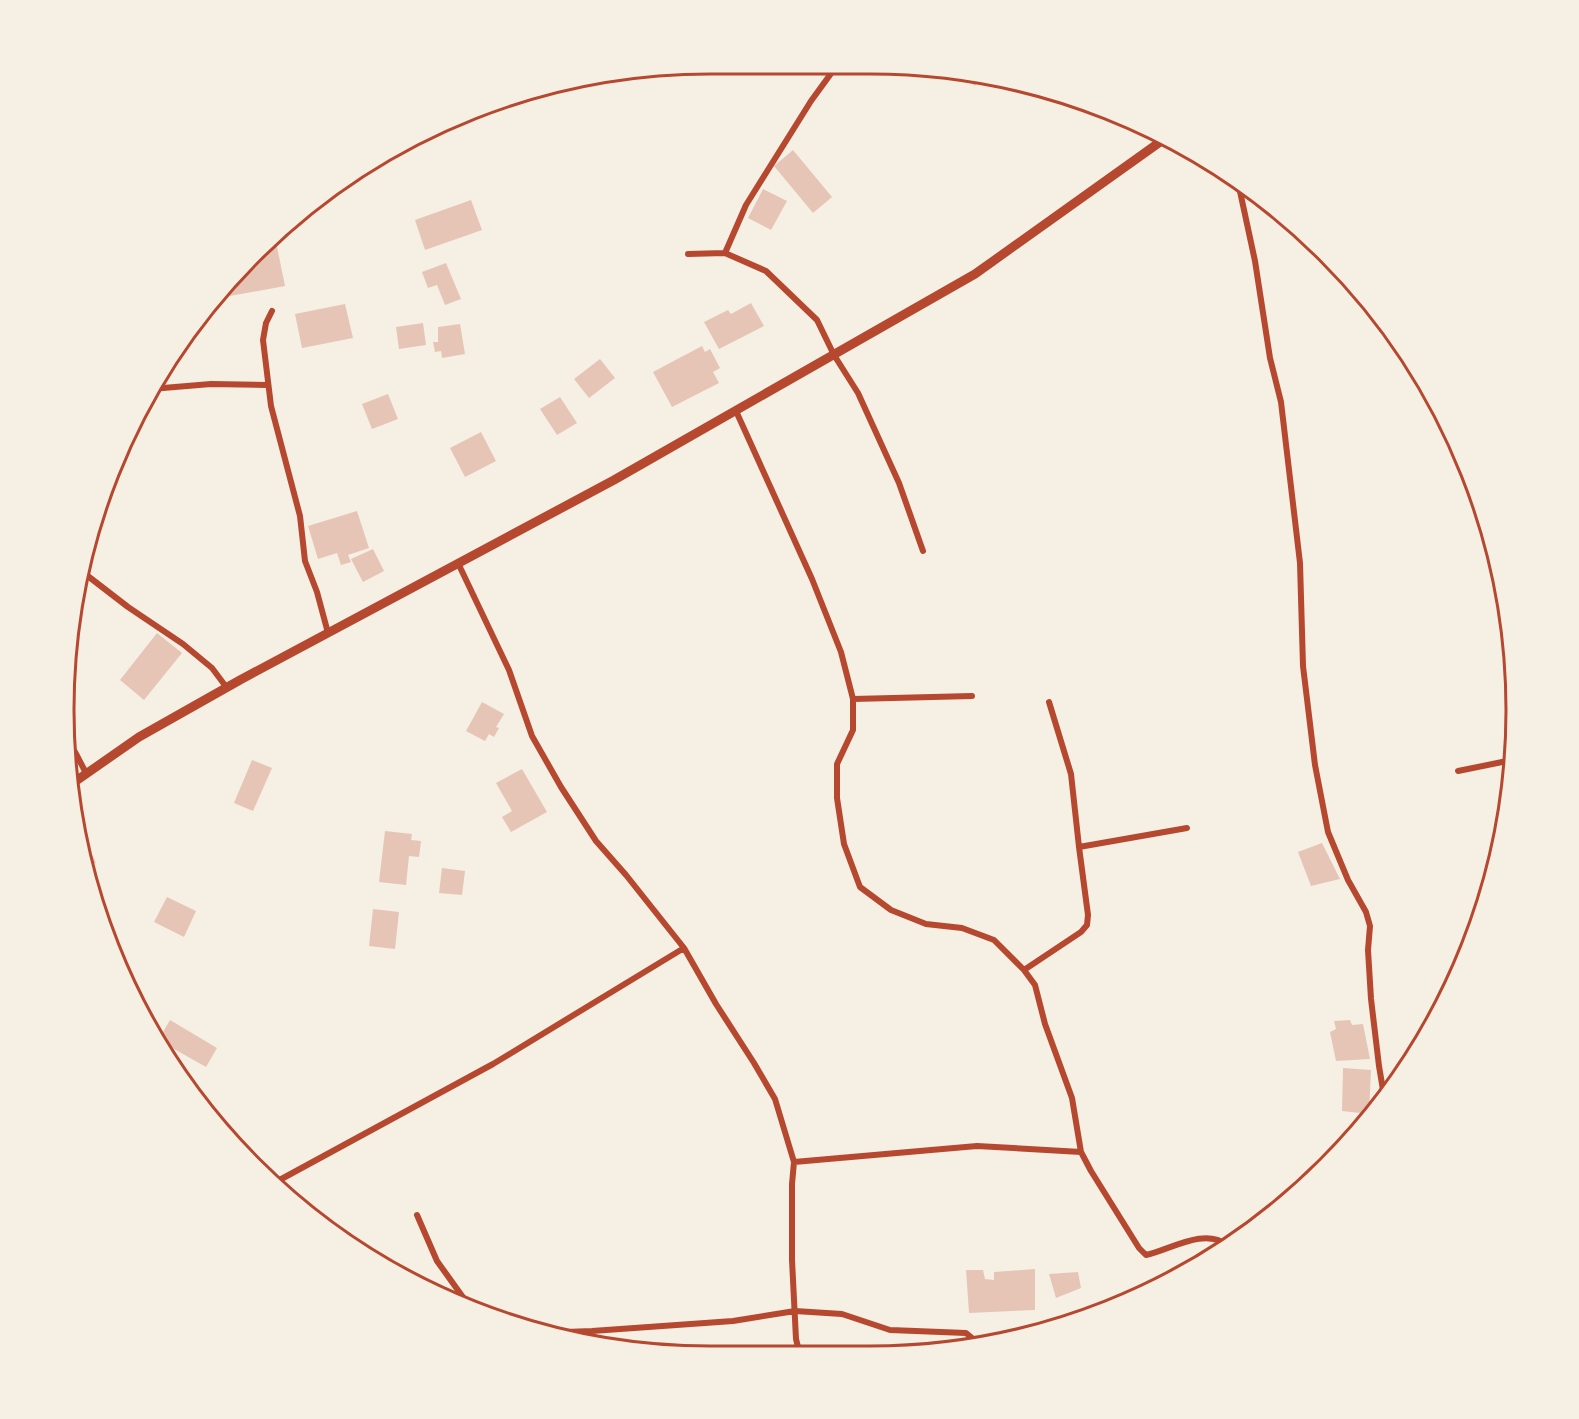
<svg xmlns="http://www.w3.org/2000/svg" width="1579" height="1419" viewBox="0 0 1579 1419" font-family="Overpass,sans-serif">
	<style>
		.building { fill: #e6c5b7 }
		.lines { fill: none; stroke-linecap: round; stroke-linejoin: round }
		.minor { stroke: #b5482f; stroke-width: 6 }
		.secondary { stroke: #b5482f; stroke-width: 9 }
		.rim { fill: none; stroke: #b5482f; stroke-width: 3 }
	</style>
	<rect width="100%" height="100%" fill="#f6efe4"/>
	<path class="building" d="M957,74L983,75L975,86Z
		M793,150L832,197L813,213L774,166Z
		M763,189L787,201L771,230L748,218Z
		M471,200L482,230L425,250L415,220Z
		M276,242L285,286L230,296L228,285L256,256L261,255L260,252L269,243Z
		M446,263L461,299L445,305L437,285L428,288L422,272Z
		M751,303L764,326L719,349L704,322L728,310L731,314Z
		M345,304L353,338L302,348L295,314Z
		M423,323L426,345L399,349L396,327Z
		M460,324L465,354L442,358L441,351L435,352L433,342H438V327Z
		M702,346L705,352L710,349L720,368L713,372L719,383L672,407L653,372Z
		M600,359L615,378L589,398L574,379Z
		M388,394L398,419L372,429L362,404Z
		M560,397L577,423L557,435L540,409Z
		M481,432L496,461L465,477L450,448Z
		M357,511L369,548L348,555L351,562L341,565L337,553L318,559L308,526Z
		M373,549L384,571L363,582L351,559Z
		M157,633L182,653L144,700L120,680Z
		M482,702L504,714L496,727L499,728L494,737L489,734L485,741L466,731Z
		M252,760L272,768L253,811L234,803Z
		M522,769L547,812L511,832L502,817L512,811L496,783Z
		M81,830L96,863L84,868L79,831Z
		M385,831L412,834L411,840L421,841L419,857L409,856L406,885L379,882Z
		M1322,843L1340,879L1311,886L1298,852Z
		M442,868L465,871L462,895L439,893Z
		M167,897L196,911L184,937L154,922Z
		M373,909L399,912L395,949L369,946Z
		M170,1020L217,1048L206,1067L160,1041L159,1039Z
		M1350,1020L1352,1025L1363,1024L1370,1059L1336,1061L1330,1032L1336,1029L1334,1021Z
		M1343,1068L1371,1070L1369,1114L1342,1111Z
		M1035,1269V1310L969,1313L966,1270H983L985,1279L994,1280V1272Z
		M1078,1272L1081,1288L1056,1298L1049,1274Z"/>
	<g class="lines">
		<path class="minor" d="M1238,182L1255,261L1270,358L1281,402L1300,563L1303,666L1315,765L1328,832L1348,880L1366,912L1370,926L1368,950L1371,999L1379,1066L1384,1096
			M725,253L746,205L811,101L835,68
			M688,254L725,253L766,271L817,320L834,355L858,393L899,483L923,551
			M272,311L266,323L263,340L271,406L300,516L305,561L317,592L328,633
			M151,389L211,384L268,385
			M736,411L812,579L841,652L853,699V730L837,764V798L844,844L860,887L891,910L926,924L962,928L994,940L1024,970L1035,985L1045,1024L1072,1098L1081,1152L1091,1171L1139,1248L1146,1255C1170,1250 1204,1227 1227,1245
			M458,563L509,670L532,736L561,787L596,841L626,875L684,948L716,1004L754,1063L775,1099L794,1162L792,1184V1260L796,1339L800,1355
			M80,570L128,607L183,644L212,668L227,688
			M853,699L972,696
			M67,744L75,752L86,773
			M1458,771L1512,760
			M1079,847L1187,828
			M1024,970L1081,932L1087,925L1088,915L1079,847L1071,774L1049,702
			M794,1162L977,1146L1081,1152
			M274,1183L493,1064L684,948
			M417,1215L437,1261L470,1307
			M592,1331L596,1343
			M539,1333L592,1331L733,1321L795,1311L842,1314L890,1330L966,1333L972,1338L973,1345"/>
		<path class="secondary" d="M73,783L139,737L240,680L614,480L975,274L1167,137"/>
	</g>
	<path d="M0 0H1579V1419H0ZM710 74H870A636 636 0 0 1 1506 710V710A636 636 0 0 1 870 1346H710A636 636 0 0 1 74 710V710A636 636 0 0 1 710 74Z" fill="#f6efe4" fill-rule="evenodd"/>
	<path class="rim" d="M710 74H870A636 636 0 0 1 1506 710V710A636 636 0 0 1 870 1346H710A636 636 0 0 1 74 710V710A636 636 0 0 1 710 74Z"/>
</svg>
